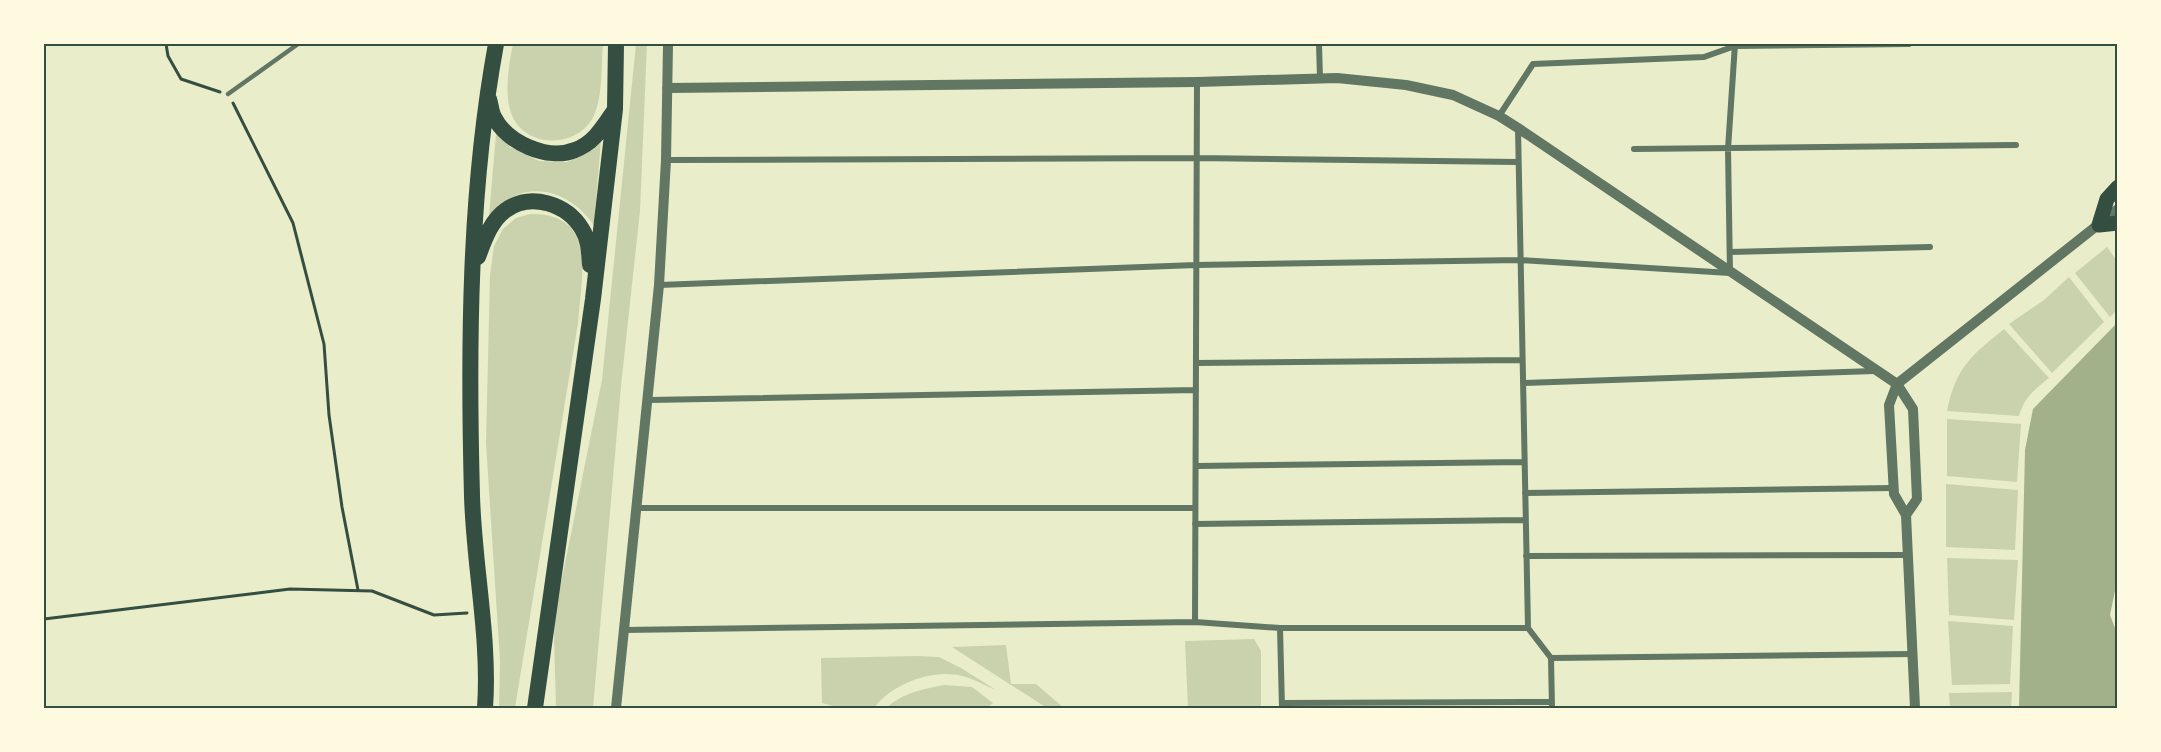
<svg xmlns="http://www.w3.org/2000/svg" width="2161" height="752" viewBox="0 0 2161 752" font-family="Jost,sans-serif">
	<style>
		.green { fill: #cad2ad }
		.water { fill: #a3b18a }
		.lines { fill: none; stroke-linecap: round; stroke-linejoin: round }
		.path { stroke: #344e41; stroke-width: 3 }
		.service { stroke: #617663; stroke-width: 4.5 }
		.minor { stroke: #617663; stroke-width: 6 }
		.tertiary { stroke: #617663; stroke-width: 10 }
		.primary { stroke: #344e41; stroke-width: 15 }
		.trunk { stroke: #344e41; stroke-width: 16 }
		.neatline { fill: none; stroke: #344e41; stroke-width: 2 }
	</style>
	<rect width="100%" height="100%" fill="#e9edc9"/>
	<path class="green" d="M513,44H603C601,66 603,92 595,113C581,149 524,150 511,113C504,93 509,64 513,44Z
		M636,44H647L640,211L621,386L593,708H556L554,638L555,613L602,380Z
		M496,134H502L510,147L539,161L567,162L586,154L601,140L594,225C567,187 521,177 489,216Z
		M530,214C599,213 581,277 578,323L515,708H499L500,661L486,443L490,275L494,246L503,229L516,218Z
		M2107,247L2117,261V310L2110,317L2075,273Z
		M2069,277L2104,322L2052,373L2009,324L2044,300Z
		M2004,329L2049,378C2034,390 2024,398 2019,416L1947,411C1956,367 1971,356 2004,329Z
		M1947,419L2021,424L2017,482L1947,476Z
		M1946,484L2018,490L2015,550L1946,547Z
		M1947,558L2018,560L2014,620L1949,615Z
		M1948,621L2013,626L2010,684L1952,685Z
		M1254,639L1261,651V708H1188L1185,641Z
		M1006,645L1011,684H1036L1064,708H1047L952,647Z
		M916,656L939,657L961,668L996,690C986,686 976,680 966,677C935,667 893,683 874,708H840L822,703L821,658Z
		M944,685L972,687L993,703L987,708H887C901,693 924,689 944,685Z
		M2012,692L2011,708H1950L1949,693Z"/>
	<path class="water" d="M2117,323L2118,576L2110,615L2117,633V708H2019L2025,450L2033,409Z"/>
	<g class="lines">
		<path class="path" d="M166,44L168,56L181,79L220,92
			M233,103L293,223L324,344L329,415L342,507L358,590
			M44,619L290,589L372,591L434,615L467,613"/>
		<path class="service" d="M228,94L298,44"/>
		<path class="minor" d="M1319,44L1320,78
			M1499,116L1533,64L1704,57L1735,46L1909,44
			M1518,128L1528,628L1551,658L1552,708
			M1634,149L2016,145
			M666,160L1197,158L1518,162
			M1730,252L1930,247
			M659,285L1196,265L1520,260L1730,273L1728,149L1735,44
			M1196,363L1522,360
			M1523,383L1874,371
			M648,400L1196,390
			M1196,466L1524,462
			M1525,493L1894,488
			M637,508H1195
			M1195,524L1525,520
			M1526,556L1908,555
			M1195,622L1197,82
			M1280,628L1282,708
			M623,630L1195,622L1280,628H1528
			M1551,658L1913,654
			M1282,703L1552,702"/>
		<path class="tertiary" d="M667,88L1197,82L1337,78L1406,85L1453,95L1499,116L1518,128L1897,384L1913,409L1917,499L1906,515
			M1897,384L1889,405L1894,494L1906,515L1915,708
			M1897,384L2118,209
			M616,708L659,285L666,160L668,44"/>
		<path class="primary" d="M2118,187L2107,199L2099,225L2118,223"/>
		<path class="trunk" d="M489,99C491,105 491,112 494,117C507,143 548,161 575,150C594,143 603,127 614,111
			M478,257C484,241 491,220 506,210C531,192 567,204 582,229C589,240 589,252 590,265
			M485,708C490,638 474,567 472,496C468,346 469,191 496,44
			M535,708L593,299L615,109L616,44"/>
	</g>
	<rect width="2161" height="752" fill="none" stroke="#fefae0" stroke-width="90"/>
	<rect x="45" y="45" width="2071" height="662" class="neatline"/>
</svg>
